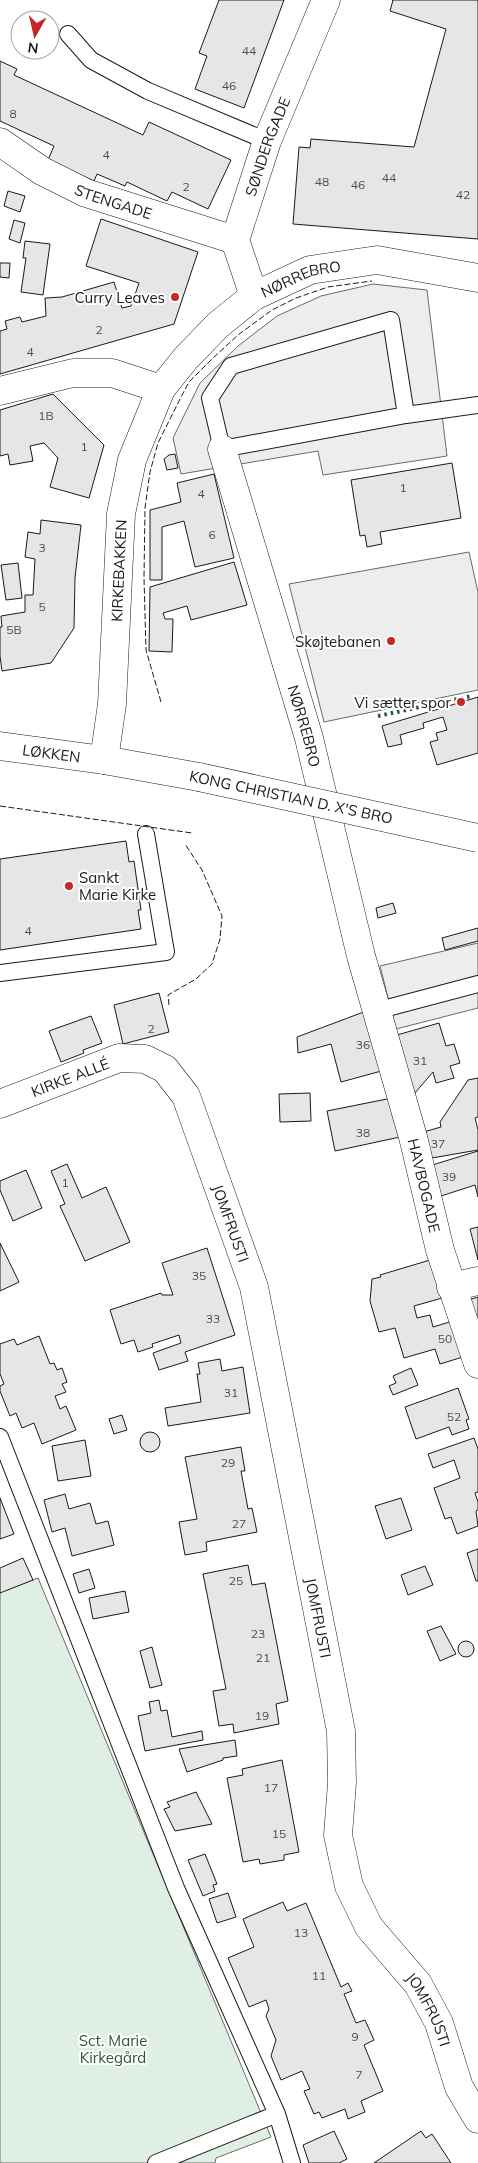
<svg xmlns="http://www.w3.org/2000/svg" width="478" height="2163" viewBox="0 0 478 2163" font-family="Mulish,sans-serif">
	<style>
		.green { fill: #e0efe3; stroke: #6a6a6a }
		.parking { fill: #ededed; stroke: #6a6a6a }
		.building { fill: #e6e6e6; stroke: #1a1a1a }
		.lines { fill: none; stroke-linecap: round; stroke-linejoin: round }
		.lane-casing { stroke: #1a1a1a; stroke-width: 18 }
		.street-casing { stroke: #1a1a1a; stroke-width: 29 }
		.secondary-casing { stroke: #1a1a1a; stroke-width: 29 }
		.lane { stroke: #fff; stroke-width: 16 }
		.street { stroke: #fff; stroke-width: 28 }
		.secondary { stroke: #fff; stroke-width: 28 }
		.secondary-bridge-casing { stroke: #1a1a1a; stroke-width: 29; stroke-linecap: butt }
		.secondary-bridge { stroke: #fff; stroke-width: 28 }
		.hedge { stroke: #2b5a34; stroke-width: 4; stroke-dasharray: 2.5 4; stroke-linecap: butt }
		.fence { stroke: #1a1a1a; stroke-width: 1; stroke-dasharray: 6 2.5; stroke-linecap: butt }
		.poi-dot { fill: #c62828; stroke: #fff; stroke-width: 2 }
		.labels { text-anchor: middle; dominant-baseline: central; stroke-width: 4; stroke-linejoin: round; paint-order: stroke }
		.number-label { font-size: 12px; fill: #4d4d4d }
		.street-label { font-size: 15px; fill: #1a1a1a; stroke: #fff }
		.poi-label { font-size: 15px; fill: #1a1a1a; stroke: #fff; text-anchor: end }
		.park-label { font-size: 15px; fill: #2b5a34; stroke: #fff }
	</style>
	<rect width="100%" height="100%" fill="#fff"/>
	<path class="green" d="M38,1578L271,2137L216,2158L215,2163H0V1592Z"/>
	<path class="parking" d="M373,284L427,290L447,456L323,475L318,451L181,474L173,438L200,383L238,346L277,316L321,296Z
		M469,552L478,592V690L324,722L289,584Z
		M478,943V1008L396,1029L380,966Z"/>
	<path class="building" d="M219,0H284L244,108L195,89L207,56L199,53Z
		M392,0H478V239L293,224L299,147L310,148L311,139L414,147L446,29L390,11L393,0Z
		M0,61L17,69L14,75L143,135L149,122L231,160L208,209L172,192L167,201L127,182L125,186L97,174L94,181L48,160L54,146L0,121Z
		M8,191L25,196L20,212L4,206Z
		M101,219L198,252L174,324L0,374V331L7,329L5,321L20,317L22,322L46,316L45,298L62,297L114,282L122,308L131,306L139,283L86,266Z
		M14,220L25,223L20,243L9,239Z
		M25,241L50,244L43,295L21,292L26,258H23Z
		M0,263H10L9,278L0,277Z
		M53,394L104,445L89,498L50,487L58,458L44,443L30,446L33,461L10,465L8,454L0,456V410Z
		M175,454L178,468L167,470L164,459L169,455Z
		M452,463L461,518L380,532L382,544L367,547L365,535L360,536L351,480Z
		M214,474L234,558L195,567L184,521L162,527V580H150V510L181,502L177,483Z
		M41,520L81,525L75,578L74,628L51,663L2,671L0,656V627H2L1,616L25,612V595H33L35,559L25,557L28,532L40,534Z
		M234,562L247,605L191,620L187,606L163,613L165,619H173L172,652L149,651L150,587Z
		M18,563L22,598L6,600L1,565Z
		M478,697V753L437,765L430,742L438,740L436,733L447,730L443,717L423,723L424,728L400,735L402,744L388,747L382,726Z
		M126,841L129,862L134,861L141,910H138L141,929L0,950V859Z
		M393,903L396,913L378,918L376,908Z
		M478,928V941L445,950L442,938Z
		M159,993L169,1032L123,1044L114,1005Z
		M369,1010L385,1070L341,1082L331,1044L298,1053L297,1037Z
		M91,1016L102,1043L83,1050L84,1053L61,1062L49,1031Z
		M439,1023L446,1046L454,1044L460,1063L450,1066L454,1078L436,1083L433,1072L414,1094L397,1035Z
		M478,1078V1117L475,1118L478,1130V1150L426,1159L420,1133L441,1127L440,1122L468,1080Z
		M310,1093L311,1121L280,1122L279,1094Z
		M392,1098L400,1137L335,1151L327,1111Z
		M478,1151V1197L475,1185L438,1197L429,1166Z
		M67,1164L82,1198L106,1187L130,1242L85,1261L60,1206L65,1204L51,1171Z
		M26,1170L42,1208L13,1221L0,1190V1181Z
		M478,1227V1260L470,1229Z
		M0,1243L19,1282L0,1291Z
		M207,1248L235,1335L185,1352L188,1361L159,1370L153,1353L181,1343L179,1335L152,1344L153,1347L138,1352L134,1340L121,1344L110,1310L161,1293L162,1295H173L162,1263Z
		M430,1260L442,1298L414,1306L417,1318L430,1315L433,1327L456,1320L466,1356L440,1364L435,1349L404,1358L395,1328L379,1332L370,1301L372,1279L381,1277L380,1275Z
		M478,1297V1341L465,1301Z
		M39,1336L50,1364L54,1363L57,1370L62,1368L67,1382L62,1384L66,1392L55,1396L60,1409L66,1406L76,1430L42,1444L34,1423L22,1428L16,1413L10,1416L0,1391V1386L4,1384L0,1374V1344L14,1339L17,1345Z
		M220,1359L222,1371L243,1367L250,1413L168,1426L165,1408L201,1402L197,1374H200L198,1363Z
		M411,1368L418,1385L393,1395L389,1386L396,1383L393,1376Z
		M458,1388L469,1419L466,1420L469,1429L452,1435L449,1427L416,1439L405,1407Z
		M122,1415L127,1430L114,1434L109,1419Z
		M140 1442a10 10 0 1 1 20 0a10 10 0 1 1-20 0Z
		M474,1438L478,1449V1492L475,1493L478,1502V1510L476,1511L478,1526L457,1534L451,1517L445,1519L434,1488L460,1478L454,1460L433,1468L428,1454Z
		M85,1440L91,1476L58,1481L52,1446Z
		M241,1447L245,1471H241L248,1509L252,1508L257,1532L206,1542L207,1551L185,1555L179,1522L197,1519L185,1457Z
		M65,1494L69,1509L90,1503L96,1524L108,1521L114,1545L72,1556L65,1528L52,1532L44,1500Z
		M0,1498L14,1534L0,1539Z
		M401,1498L412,1530L386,1539L375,1506Z
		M478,1549V1581H476L467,1553Z
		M23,1558L33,1580L0,1593V1568Z
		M248,1565L252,1585L265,1583L288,1701L276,1704L279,1724L234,1733L233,1724L219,1726L213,1691L226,1689L203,1574Z
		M425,1566L433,1585L408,1595L401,1575Z
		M89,1569L95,1588L79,1593L73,1574Z
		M125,1591L129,1612L93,1619L89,1598Z
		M441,1626L456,1654L440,1661L427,1631Z
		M458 1649a8 8 0 1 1 16 0a8 8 0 1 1-16 0Z
		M152,1647L162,1685L150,1688L140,1651Z
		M159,1700L161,1711L167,1710L172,1737L202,1731L203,1740L145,1751L138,1716L151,1713L149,1702Z
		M235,1740L237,1756L223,1758V1760L187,1772L179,1749Z
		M282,1760L299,1852L284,1855V1860L260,1864L259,1859L243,1862L227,1778L243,1775L242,1769Z
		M196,1792L212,1824L175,1831L164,1809L170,1807L167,1802Z
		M205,1854L217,1884L213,1885L215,1891L203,1896L188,1860Z
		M228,1893L236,1917L217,1923L209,1899Z
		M283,1902L287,1911L306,1903L341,1987L348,1983L352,1991L344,1994L356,2023L365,2020L374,2040L364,2045L383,2091L361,2101L365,2112L348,2119L345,2109L322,2118L319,2112L314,2114L304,2091L310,2089L302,2071L281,2080L271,2056L276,2040L266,2016L269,2009L266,2000L249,2007L228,1958L254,1947L243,1919Z
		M334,2131L347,2159L339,2163H309L303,2145Z
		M421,2131L426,2138L432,2134L451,2163H374Z"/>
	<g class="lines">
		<g class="lane-casing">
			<path id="lane" d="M68,34L91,60L148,91L267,141
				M406,415L391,320L231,366L210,398L222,449L406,415L478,405
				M0,973L166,952L146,834
				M391,1007L478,984
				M0,1437L176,1888L277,2114
				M156,2163L277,2114L292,2163"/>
		</g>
		<g class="street-casing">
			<g id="street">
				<path id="s1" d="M0,142L42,171L86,193L235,240"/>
				<path id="s2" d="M254,296L235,240L267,141L326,0"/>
				<path d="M0,391L73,373H112L161,389"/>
				<path id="s3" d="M222,449L309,738L361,956L413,1137L440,1250L478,1364"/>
				<path id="s4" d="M0,1104L119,1058L145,1059L165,1069L186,1096L254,1287L341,1731L342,1783L338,1835L349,1886L369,1927L418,1984L439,2023L459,2087L478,2119"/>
				<path d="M451,1287L478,1281"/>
			</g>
		</g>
		<g class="secondary-casing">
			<g id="secondary">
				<path id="s5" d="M0,746L104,760L199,777"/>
				<path id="s6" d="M104,760L112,704L121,514L132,460L161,389L186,358L218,325L254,296L310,270L377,260L478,278"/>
			</g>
		</g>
		<use href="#lane" class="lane"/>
		<use href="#street" class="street"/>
		<use href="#secondary" class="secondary"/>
		<g class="secondary-bridge-casing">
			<path id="secondary-bridge" d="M199,777L478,838"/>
		</g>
		<use href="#secondary-bridge" class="secondary-bridge"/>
		<path class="hedge" d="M378,716L472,696"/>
		<path class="fence" d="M161,702L146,650L144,578L145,508L150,472L158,443L180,399L189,382L212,359L238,335L272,310L296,298L328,287L372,281
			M0,806L192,833
			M169,1005L168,995L196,979L212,964L220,939L222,916L202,870L185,844"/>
	</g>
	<g class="poi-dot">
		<circle cx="175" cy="297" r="5"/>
		<circle cx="391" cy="641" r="5"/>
		<circle cx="461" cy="702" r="5"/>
		<circle cx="69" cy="886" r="5"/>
	</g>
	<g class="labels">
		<g class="number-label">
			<text x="249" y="50">44</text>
			<text x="229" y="85">46</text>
			<text x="13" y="113">8</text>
			<text x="106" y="154">4</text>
			<text x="389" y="177">44</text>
			<text x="322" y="181">48</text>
			<text x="358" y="184">46</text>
			<text x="186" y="186">2</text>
			<text x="463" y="194">42</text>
			<text x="99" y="329">2</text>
			<text x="30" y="351">4</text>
			<text x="46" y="415">1B</text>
			<text x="84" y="446">1</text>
			<text x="403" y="487">1</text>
			<text x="201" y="493">4</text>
			<text x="212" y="534">6</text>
			<text x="42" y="547">3</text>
			<text x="42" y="606">5</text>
			<text x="14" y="629">5B</text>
			<text x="28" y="930">4</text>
			<text x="151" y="1028">2</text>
			<text x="363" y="1044">36</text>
			<text x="420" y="1060">31</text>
			<text x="363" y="1132">38</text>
			<text x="438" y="1143">37</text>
			<text x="449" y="1176">39</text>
			<text x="65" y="1182">1</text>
			<text x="199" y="1275">35</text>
			<text x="213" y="1318">33</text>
			<text x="445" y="1338">50</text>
			<text x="231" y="1392">31</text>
			<text x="454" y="1416">52</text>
			<text x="228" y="1462">29</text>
			<text x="239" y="1523">27</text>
			<text x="236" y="1580">25</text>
			<text x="258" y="1633">23</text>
			<text x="263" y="1657">21</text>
			<text x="262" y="1715">19</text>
			<text x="271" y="1787">17</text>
			<text x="279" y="1833">15</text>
			<text x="301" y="1932">13</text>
			<text x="319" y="1975">11</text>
			<text x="355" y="2036">9</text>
			<text x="359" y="2074">7</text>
		</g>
		<g class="street-label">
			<text stroke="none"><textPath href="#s2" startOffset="158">SØNDERGADE</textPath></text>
			<text stroke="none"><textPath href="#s1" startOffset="129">STENGADE</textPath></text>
			<text stroke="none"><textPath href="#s6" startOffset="561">NØRREBRO</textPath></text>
			<text stroke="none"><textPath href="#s6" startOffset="190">KIRKEBAKKEN</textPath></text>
			<text stroke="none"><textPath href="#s3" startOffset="289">NØRREBRO</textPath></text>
			<text stroke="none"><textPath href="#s5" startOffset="52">LØKKEN</textPath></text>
			<text transform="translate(291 797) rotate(12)">KONG CHRISTIAN D. X'S BRO</text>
			<text stroke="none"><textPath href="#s4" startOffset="75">KIRKE ALLÉ</textPath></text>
			<text stroke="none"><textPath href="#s3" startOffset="764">HAVBOGADE</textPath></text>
			<text stroke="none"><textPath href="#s4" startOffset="345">JOMFRUSTI</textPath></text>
			<text stroke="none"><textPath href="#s4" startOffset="750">JOMFRUSTI</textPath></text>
			<text stroke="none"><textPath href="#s4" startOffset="1170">JOMFRUSTI</textPath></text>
		</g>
		<g class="poi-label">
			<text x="165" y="297">Curry Leaves</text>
			<text x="381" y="641">Skøjtebanen</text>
			<text x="451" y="702">Vi sætter spor</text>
			<text x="79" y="877" text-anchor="start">Sankt<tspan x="79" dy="17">Marie Kirke</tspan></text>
		</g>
		<g class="park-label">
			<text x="113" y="2040">Sct. Marie<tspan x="113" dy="17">Kirkegård</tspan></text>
		</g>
	</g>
	<g transform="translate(35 35) rotate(188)"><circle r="24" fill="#ffffff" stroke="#a3a3a3"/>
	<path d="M0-4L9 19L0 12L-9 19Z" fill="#c62828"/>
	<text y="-8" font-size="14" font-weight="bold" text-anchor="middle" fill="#1a1a1a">N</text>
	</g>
</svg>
